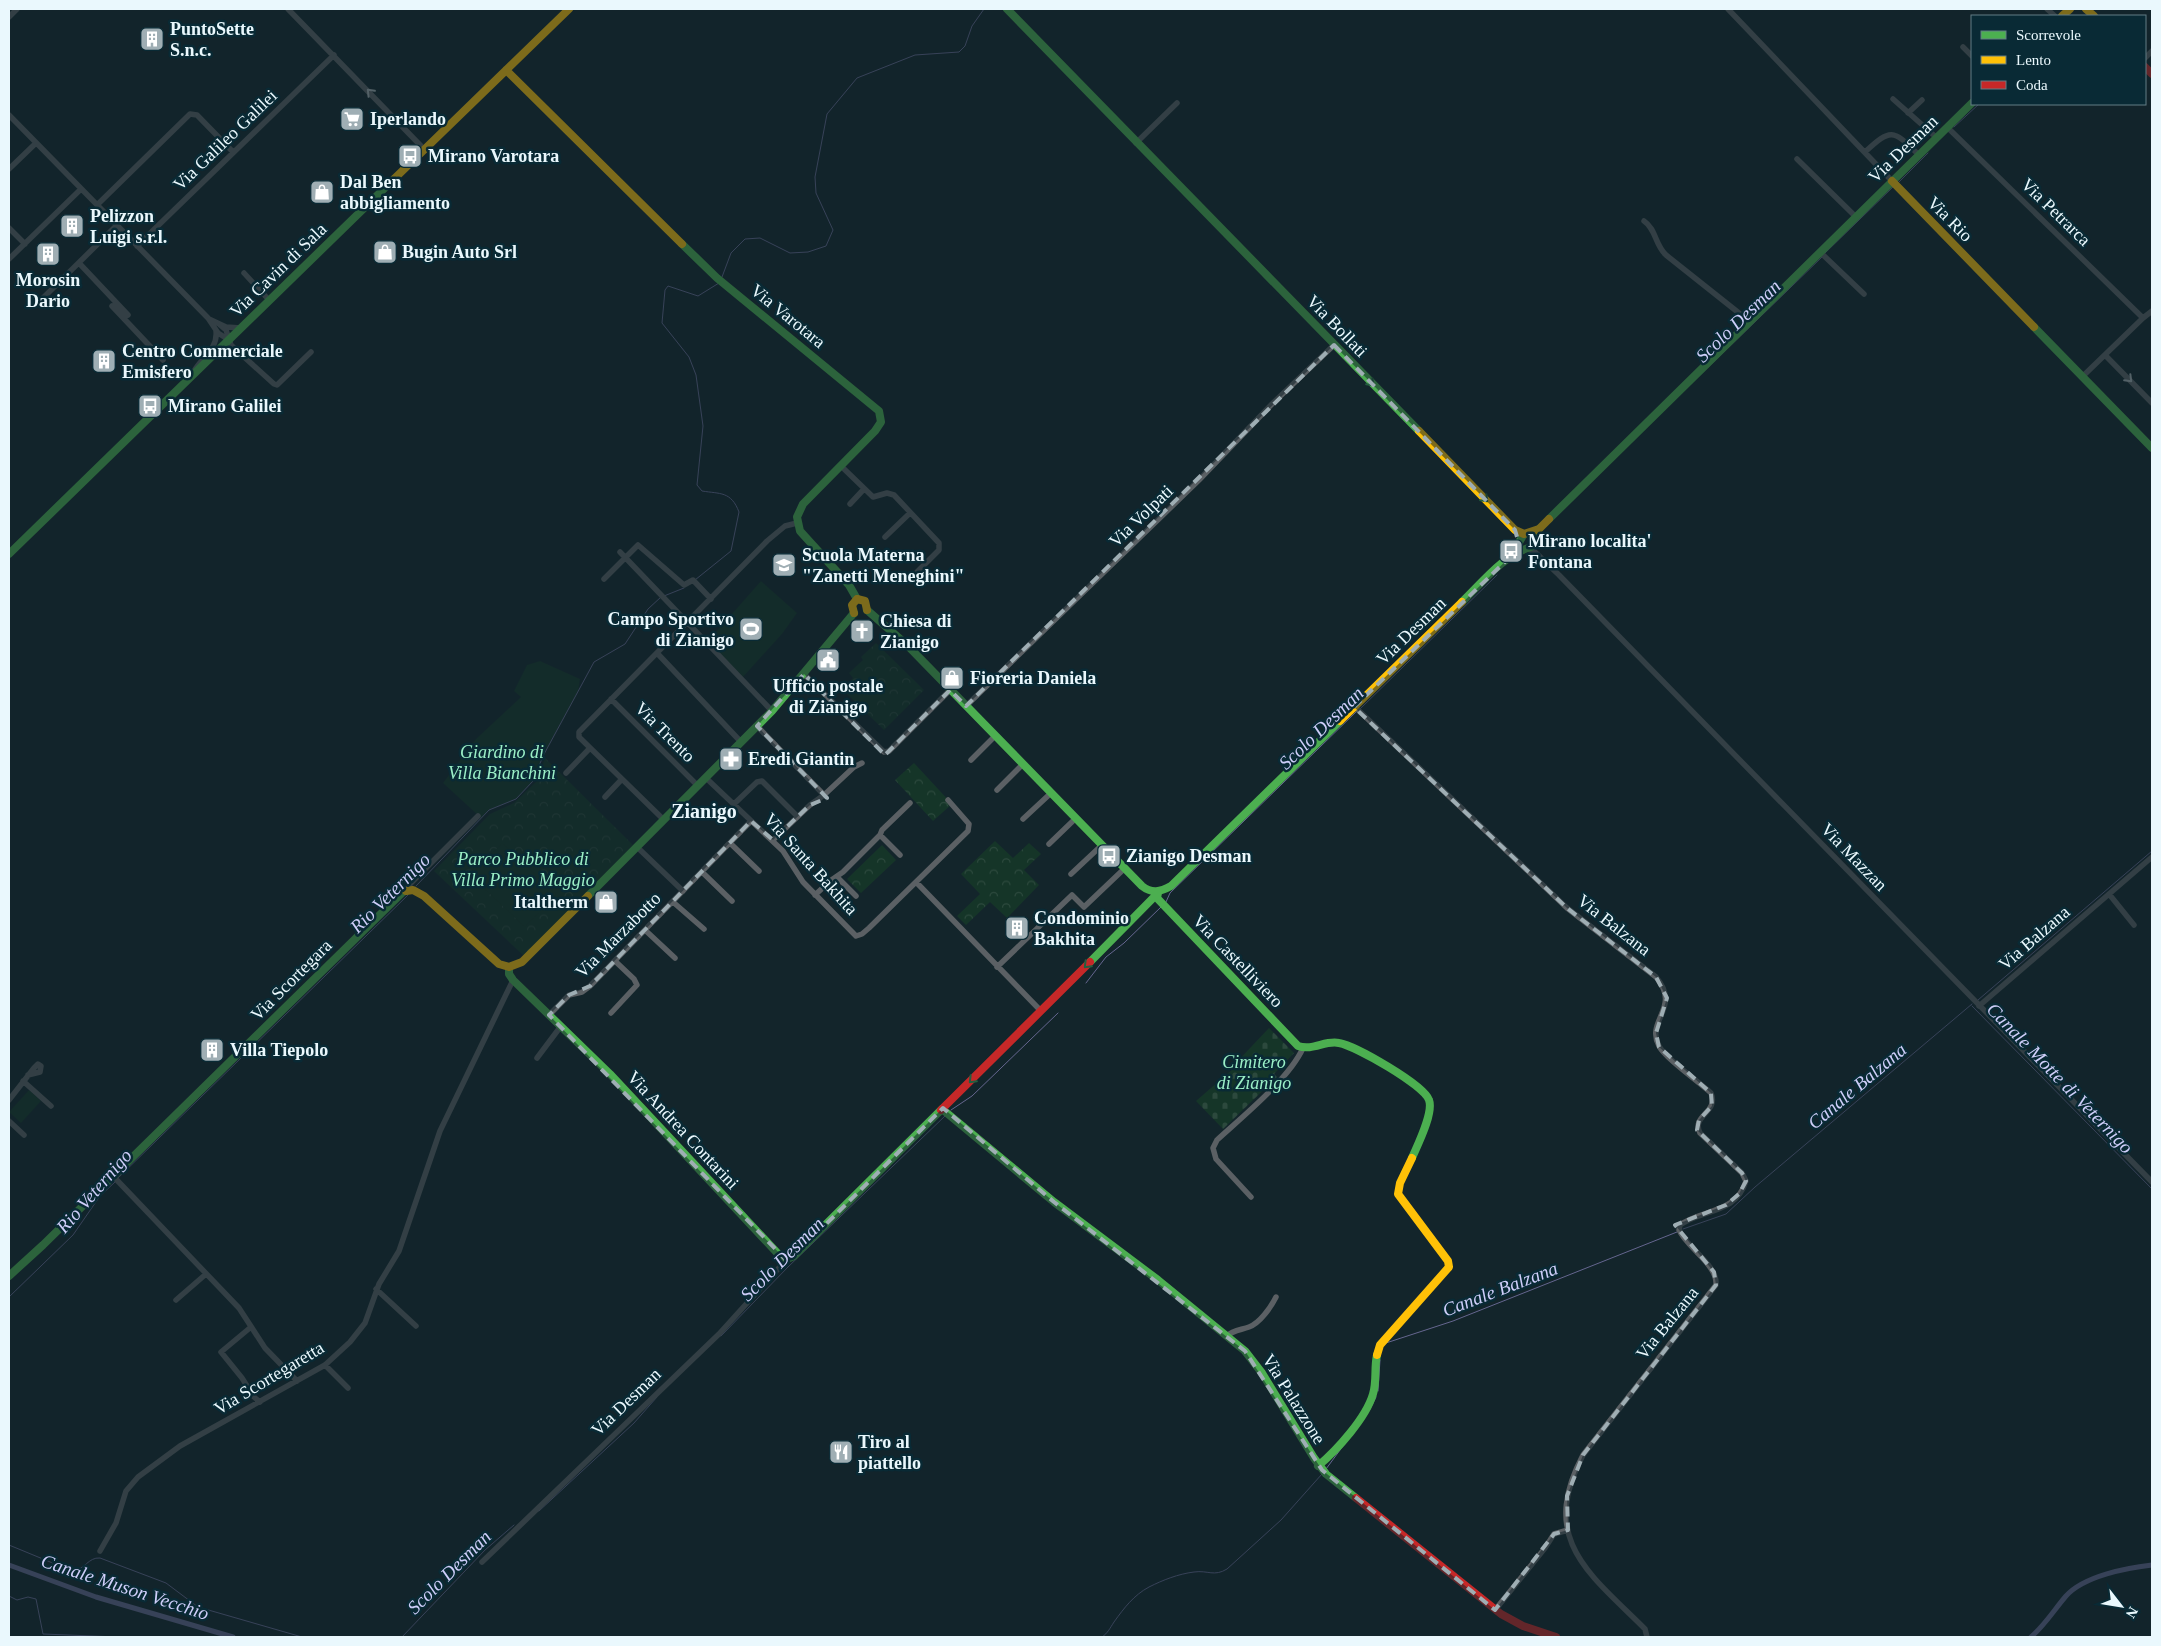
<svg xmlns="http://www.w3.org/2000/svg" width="2161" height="1646" viewBox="0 0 2161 1646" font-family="Georgia,serif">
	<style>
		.cemetery { fill: url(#cemetery-stones) }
		.park { fill: url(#park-crowns) }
		.garden { fill: #153528 }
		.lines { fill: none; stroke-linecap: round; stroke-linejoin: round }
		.stream { stroke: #65668f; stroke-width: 1 }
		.canal { stroke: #65668f; stroke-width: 5 }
		.street { stroke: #5b6064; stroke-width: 5.5 }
		.fast { stroke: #4caf50; stroke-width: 8 }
		.slow { stroke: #ffc107; stroke-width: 8 }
		.jam { stroke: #c62828; stroke-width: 8 }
		.oneway { stroke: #a2acb0 }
		.oneway2 { stroke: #245f40 }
		.marked { fill: none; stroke: #9faeb4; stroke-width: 4; stroke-dasharray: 10 6; stroke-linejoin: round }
		.labels { text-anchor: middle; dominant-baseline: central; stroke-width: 5; stroke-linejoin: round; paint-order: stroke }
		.poi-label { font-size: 18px; font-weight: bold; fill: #eaf8fd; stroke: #092a35; text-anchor: start }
		.street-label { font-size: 18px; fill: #eaf8fd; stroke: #092a35 }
		.park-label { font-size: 18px; font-style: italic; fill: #9befc7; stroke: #092a35 }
		.water-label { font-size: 19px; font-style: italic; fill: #cecef9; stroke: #092a35 }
		.quarter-label { font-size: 20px; font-weight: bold; fill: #eaf8fd; stroke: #092a35 }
	</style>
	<defs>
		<pattern id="cemetery-stones" width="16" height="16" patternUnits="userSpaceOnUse" patternTransform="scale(1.25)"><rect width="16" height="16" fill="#153528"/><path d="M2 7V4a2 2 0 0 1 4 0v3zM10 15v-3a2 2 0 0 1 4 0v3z" fill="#2c493d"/></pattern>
		<pattern id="park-crowns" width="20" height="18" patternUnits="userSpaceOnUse" patternTransform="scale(1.25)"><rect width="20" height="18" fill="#153528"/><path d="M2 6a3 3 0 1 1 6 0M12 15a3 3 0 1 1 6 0" fill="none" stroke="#2c493d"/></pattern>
	</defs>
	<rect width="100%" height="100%" fill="#13252b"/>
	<path class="cemetery" d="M1269,1028L1294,1053L1274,1074L1277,1077L1223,1129L1196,1101L1234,1068L1233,1066Z"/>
	<path class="park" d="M876,643L924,690L884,730L843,690L853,678L849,673L863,660L861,657Z
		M545,758L633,845L524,956L434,871L490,814L514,803L537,781Z
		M914,763L952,804L933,821L895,780Z
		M995,841L1013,858L1029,843L1041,854L1024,870L1039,885L1007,918L990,902L966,925L957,916L980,894L961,874Z
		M882,845L896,860L861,893L847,879Z"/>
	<path class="garden" d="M761,581L797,613L782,634L743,677L708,641Z
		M540,661L580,679L578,692L543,756L533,781L516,799L489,810L481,818L443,783L476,739L521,697L514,691L527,665Z
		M502,843L556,894L525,927L471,876Z
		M29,1090L41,1101L21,1123L9,1112Z"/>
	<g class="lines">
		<path class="stream" d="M1954,127L1979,104
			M1898,183L1928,153
			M1824,254L1893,187
			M722,277L731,253L745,239L760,238L790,253L808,252L826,246L833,230L816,193L815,177L827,114L857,78L915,55L959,52L965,46L972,26L984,9
			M1697,378L1822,257
			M695,580L731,551L739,512C731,491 720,494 702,491L697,485L703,426L696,375L689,357L662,323L665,290L668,286L698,296L719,283
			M664,596L684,588
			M1360,709L1497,575
			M416,886L489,810L516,799L533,781L543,756L594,662L625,644L648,609L661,597
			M1166,902L1170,893L1357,711
			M1086,983L1106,957L1124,943L1161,907
			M1978,1000L2152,851
			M1972,1006L2152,1189
			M951,1110L972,1096L1058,1013
			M117,1179L408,895
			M1683,1229L1726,1214L1755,1187L1972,1004
			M9,1297L73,1235L100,1196L115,1182
			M721,1336L788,1267L945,1116
			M1386,1343L1453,1321L1677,1232
			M1378,1391L1380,1360
			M1369,1411L1376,1397
			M1326,1469L1343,1446
			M539,1511L634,1423L657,1397
			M9,1545L72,1571C85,1570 88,1557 100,1558L166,1583L198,1607L302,1637
			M9,1596L17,1600L28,1597L36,1599L43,1634L118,1637
			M402,1637L485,1550L514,1525
			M1102,1637C1108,1633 1110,1628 1114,1622C1124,1608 1134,1595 1149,1587C1163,1580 1178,1574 1194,1572C1208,1570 1214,1577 1227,1569L1281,1520L1322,1474"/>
		<path class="canal" d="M9,1565L96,1597L233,1637
			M2031,1637C2045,1625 2054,1610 2066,1596C2084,1576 2126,1568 2152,1565"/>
		<path class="street" d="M288,9L421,146
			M1728,9L1892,181
			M2047,9L2055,16
			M9,17L17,9
			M1963,47L1972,56
			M2145,58L2152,51
			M1893,99L1937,138
			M1908,113L1922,100
			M9,115L208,318L218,333L229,340
			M1947,127L2143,318
			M1136,143L1177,103
			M1865,152C1892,127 1893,130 1919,155
			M1797,159L1856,217
			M9,169L36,143
			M97,205L190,114L197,115L233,152
			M1644,221C1656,229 1655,245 1666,255L1749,321
			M9,228L25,244
			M137,246L334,55
			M1820,252L1864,294
			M9,259L81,189
			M79,263L128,315
			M244,273L269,300
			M42,299L117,225
			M112,306L163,360
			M209,319L226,327L241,328
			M220,325L226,330L231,345L274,384L277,385L311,352
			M2105,355L2152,403
			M194,371C202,357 218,349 216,331
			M2083,376L2143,318L2152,311
			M841,466L871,495L873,497L887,493L894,495L939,543V550L917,572
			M850,504L864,489
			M885,537L910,513
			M1527,549L1535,552L1559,575L2152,1182
			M620,552L772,711
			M604,579L638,545L684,585L693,580L711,599
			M657,653L741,742
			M804,674L884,752L889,751L950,690
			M611,699L698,786
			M966,706L1199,480L1272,404L1334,345
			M1355,707L1567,908L1656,977C1682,1008 1645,1020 1659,1046C1665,1058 1699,1082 1711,1093C1719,1113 1691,1115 1700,1133L1742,1173L1746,1181C1736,1214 1702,1209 1680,1225L1679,1230C1687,1248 1718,1265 1716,1285L1583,1455C1538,1540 1590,1574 1645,1629L1647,1637
			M757,726L824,795
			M971,760L995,736
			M566,773L590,748
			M706,778L783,851L803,882L856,936L862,934L869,928L968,831L969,824L948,800
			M997,790L1023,764
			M605,797L622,779
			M734,804L757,782L762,781L797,816
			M1023,819L1051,793
			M664,820L579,737V732L767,541L785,526L797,523
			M880,835L900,855
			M773,840L810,805L824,795L854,767L862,763
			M730,843L759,871
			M1049,844L1076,818
			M637,847L683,891
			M702,872L732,901
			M1071,874L1102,845
			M837,877L856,896
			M916,882L1041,1011
			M406,890L411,883L478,816
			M2109,894L2134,925
			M815,895L830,881L843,872L880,835L882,830L910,803
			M673,902L704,929
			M645,930L675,958
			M997,967L1072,895L1084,907L1125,868
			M1979,1006L2152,857
			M611,1013L637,985L634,979L615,961
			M549,1015L569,995L582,992L590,986L751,821
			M537,1058L561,1026
			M23,1081L51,1106
			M9,1100L34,1068L38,1064L41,1066L40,1072L28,1075
			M9,1121L24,1135
			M113,1176L239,1308L265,1348L297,1381
			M1251,1197L1216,1159L1213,1148L1217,1140C1242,1117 1289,1079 1303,1048
			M376,1289L416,1326
			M176,1300L206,1274
			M251,1327L221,1352L242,1378L254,1397L260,1402
			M1227,1336C1233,1330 1241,1330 1249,1327C1260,1323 1271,1307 1276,1297
			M325,1365L348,1388
			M100,1551L116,1523L126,1491L138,1477L180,1446L325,1365L350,1342L365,1323L379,1284L399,1251L440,1131L513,980
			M482,1562L719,1334L787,1259
			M1495,1610L1545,1548L1554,1534L1568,1530"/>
		<path class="fast" d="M1007,9L1419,431
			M682,244L717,278L879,411L881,422L875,431L803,504L797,517L800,531L849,585L857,599
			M2034,327L2152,448
			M1549,519L1972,103
			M9,554L394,179
			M1512,554L1524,534
			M1462,602C1482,583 1503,555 1531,547L1539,529
			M867,610L907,645L1142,886C1152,894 1160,892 1171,886L1340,721
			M1158,893L1157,898L1298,1046C1313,1051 1325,1040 1339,1043C1356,1046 1424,1085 1429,1100C1434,1113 1417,1146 1412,1158
			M588,896L772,711L854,613
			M1090,962L1158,893
			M509,967V974L513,980L610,1074L781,1257L787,1259L794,1256L941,1110
			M942,1109L1054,1202L1158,1280L1245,1351L1262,1373L1314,1458L1326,1474L1356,1498
			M9,1276L43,1245L403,892L406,891
			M1318,1466C1337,1450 1366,1418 1373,1394C1377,1381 1374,1368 1377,1355"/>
		<path class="slow" d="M2086,9L2094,16
			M2062,16L2070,9
			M506,70L682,244
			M394,179L569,9
			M1892,181L2034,327
			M1419,431L1515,530L1524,534L1539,529L1549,519
			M854,613L852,605L857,599L865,601L867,610
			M1340,721L1462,602
			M406,891L413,890L424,896L499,964L509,967L522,962L588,896
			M1377,1355L1380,1345L1449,1267L1448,1261L1398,1194L1400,1183L1412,1158"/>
		<path class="jam" d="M2145,67L2152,74
			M941,1110L1090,962
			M1356,1498L1501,1614L1523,1626L1556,1637"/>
	</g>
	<defs><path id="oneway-chevron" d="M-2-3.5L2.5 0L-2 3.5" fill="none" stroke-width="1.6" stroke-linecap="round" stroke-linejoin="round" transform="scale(1.25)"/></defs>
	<g class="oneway">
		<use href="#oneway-chevron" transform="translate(370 92) rotate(-134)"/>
		<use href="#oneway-chevron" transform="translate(2129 379) rotate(45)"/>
	</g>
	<g class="oneway2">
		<use href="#oneway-chevron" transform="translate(1371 383) rotate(46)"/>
		<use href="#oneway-chevron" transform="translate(1485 499) rotate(46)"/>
		<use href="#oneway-chevron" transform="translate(1087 965) rotate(135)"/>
		<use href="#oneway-chevron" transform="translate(972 1080) rotate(135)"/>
	</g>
	<path d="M0 0H2161V1646H0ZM1334,345L1515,530L1519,544L1511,556L1354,707L1567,908L1656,977L1667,998L1656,1033L1659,1047L1711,1093L1712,1106L1699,1120L1697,1130L1742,1173L1746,1181L1739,1194L1726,1205L1675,1225L1714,1272L1716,1285L1583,1455L1567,1496L1568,1530L1554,1534L1495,1610L1322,1470L1245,1351L1054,1202L943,1108L794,1256L785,1259L549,1015L569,995L590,986L751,821L773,840L810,805L827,798L757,726L804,674L885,755L950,690L966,706Z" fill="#13252b" fill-opacity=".55" fill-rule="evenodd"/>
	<path class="marked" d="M1334,345L1515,530L1519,544L1511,556L1354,707L1567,908L1656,977L1667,998L1656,1033L1659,1047L1711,1093L1712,1106L1699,1120L1697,1130L1742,1173L1746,1181L1739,1194L1726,1205L1675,1225L1714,1272L1716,1285L1583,1455L1567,1496L1568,1530L1554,1534L1495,1610L1322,1470L1245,1351L1054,1202L943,1108L794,1256L785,1259L549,1015L569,995L590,986L751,821L773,840L810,805L827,798L757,726L804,674L885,755L950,690L966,706Z"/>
	<defs>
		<g id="building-square" transform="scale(1.25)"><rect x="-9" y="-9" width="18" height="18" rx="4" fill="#9faeb4" stroke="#092a35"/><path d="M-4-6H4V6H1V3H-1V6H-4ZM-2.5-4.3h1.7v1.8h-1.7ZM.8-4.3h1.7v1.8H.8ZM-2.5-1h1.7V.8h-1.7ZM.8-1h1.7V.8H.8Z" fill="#fff"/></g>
		<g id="supermarket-square" transform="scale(1.25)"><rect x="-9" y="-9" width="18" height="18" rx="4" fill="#9faeb4" stroke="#092a35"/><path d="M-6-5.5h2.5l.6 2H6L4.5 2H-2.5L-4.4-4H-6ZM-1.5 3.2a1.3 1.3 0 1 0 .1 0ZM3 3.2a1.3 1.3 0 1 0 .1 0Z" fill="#fff"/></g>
		<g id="bus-square" transform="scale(1.25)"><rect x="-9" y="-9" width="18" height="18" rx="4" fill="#9faeb4" stroke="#092a35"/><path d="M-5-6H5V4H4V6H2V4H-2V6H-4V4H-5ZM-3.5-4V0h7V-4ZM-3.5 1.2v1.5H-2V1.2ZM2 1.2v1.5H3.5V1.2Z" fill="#fff"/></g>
		<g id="shop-square" transform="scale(1.25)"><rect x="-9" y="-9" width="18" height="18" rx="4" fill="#9faeb4" stroke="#092a35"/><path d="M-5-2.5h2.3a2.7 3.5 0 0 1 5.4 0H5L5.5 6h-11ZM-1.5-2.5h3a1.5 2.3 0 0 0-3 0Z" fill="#fff"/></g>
		<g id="school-square" transform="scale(1.25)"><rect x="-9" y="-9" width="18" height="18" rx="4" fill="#9faeb4" stroke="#092a35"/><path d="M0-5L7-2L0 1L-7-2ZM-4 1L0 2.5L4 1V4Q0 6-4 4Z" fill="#fff"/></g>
		<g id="stadium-square" transform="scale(1.25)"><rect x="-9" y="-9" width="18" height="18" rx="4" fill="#9faeb4" stroke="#092a35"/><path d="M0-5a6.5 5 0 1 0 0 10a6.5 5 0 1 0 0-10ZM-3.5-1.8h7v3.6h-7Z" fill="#fff"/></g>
		<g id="church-square" transform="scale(1.25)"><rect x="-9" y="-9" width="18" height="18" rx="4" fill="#9faeb4" stroke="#092a35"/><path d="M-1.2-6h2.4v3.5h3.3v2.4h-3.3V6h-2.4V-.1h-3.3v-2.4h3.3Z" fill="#fff"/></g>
		<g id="civic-square" transform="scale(1.25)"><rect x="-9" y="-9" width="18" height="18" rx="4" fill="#9faeb4" stroke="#092a35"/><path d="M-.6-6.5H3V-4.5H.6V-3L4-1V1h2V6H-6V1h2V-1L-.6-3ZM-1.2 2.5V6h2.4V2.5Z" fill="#fff"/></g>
		<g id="pharmacy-square" transform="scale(1.25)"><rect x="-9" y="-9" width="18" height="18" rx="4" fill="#9faeb4" stroke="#092a35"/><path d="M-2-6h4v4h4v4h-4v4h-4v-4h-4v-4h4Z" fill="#fff"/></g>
		<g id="restaurant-square" transform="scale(1.25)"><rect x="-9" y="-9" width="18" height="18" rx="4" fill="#9faeb4" stroke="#092a35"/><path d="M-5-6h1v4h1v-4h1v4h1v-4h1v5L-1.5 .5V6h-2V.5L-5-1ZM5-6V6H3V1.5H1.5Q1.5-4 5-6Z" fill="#fff"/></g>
	</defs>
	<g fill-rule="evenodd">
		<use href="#building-square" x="152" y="39"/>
		<use href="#supermarket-square" x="352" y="119"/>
		<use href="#bus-square" x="410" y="156"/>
		<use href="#shop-square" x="322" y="192"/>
		<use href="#building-square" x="72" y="226"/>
		<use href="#shop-square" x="385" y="252"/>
		<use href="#building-square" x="48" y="254"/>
		<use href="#building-square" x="104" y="361"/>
		<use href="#bus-square" x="150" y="406"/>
		<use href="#bus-square" x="1511" y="551"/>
		<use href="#school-square" x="784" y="565"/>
		<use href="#stadium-square" x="751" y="629"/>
		<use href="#church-square" x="862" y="631"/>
		<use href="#civic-square" x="828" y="660"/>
		<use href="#shop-square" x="952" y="678"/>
		<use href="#pharmacy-square" x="731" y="759"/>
		<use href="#bus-square" x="1109" y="856"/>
		<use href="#shop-square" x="606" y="902"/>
		<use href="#building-square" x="1017" y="928"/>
		<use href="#building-square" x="212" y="1050"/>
		<use href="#restaurant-square" x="841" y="1452"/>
	</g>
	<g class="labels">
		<g class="poi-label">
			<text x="170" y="29">PuntoSette<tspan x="170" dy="21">S.n.c.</tspan></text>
			<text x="370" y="119">Iperlando</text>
			<text x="428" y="156">Mirano Varotara</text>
			<text x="340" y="182">Dal Ben<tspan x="340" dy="21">abbigliamento</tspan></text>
			<text x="90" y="216">Pelizzon<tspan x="90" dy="21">Luigi s.r.l.</tspan></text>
			<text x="402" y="252">Bugin Auto Srl</text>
			<text x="48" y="280" text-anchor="middle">Morosin<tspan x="48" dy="21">Dario</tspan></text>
			<text x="122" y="351">Centro Commerciale<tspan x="122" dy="21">Emisfero</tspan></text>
			<text x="168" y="406">Mirano Galilei</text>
			<text x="1528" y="541">Mirano localita'<tspan x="1528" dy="21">Fontana</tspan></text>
			<text x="802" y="555">Scuola Materna<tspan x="802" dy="21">"Zanetti Meneghini"</tspan></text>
			<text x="734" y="619" text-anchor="end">Campo Sportivo<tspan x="734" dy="21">di Zianigo</tspan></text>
			<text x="880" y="621">Chiesa di<tspan x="880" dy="21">Zianigo</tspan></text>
			<text x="970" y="678">Fioreria Daniela</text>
			<text x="828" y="686" text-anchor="middle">Ufficio postale<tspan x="828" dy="21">di Zianigo</tspan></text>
			<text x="748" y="759">Eredi Giantin</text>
			<text x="1126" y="856">Zianigo Desman</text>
			<text x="588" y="902" text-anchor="end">Italtherm</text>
			<text x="1034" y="918">Condominio<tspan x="1034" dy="21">Bakhita</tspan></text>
			<text x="230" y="1050">Villa Tiepolo</text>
			<text x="858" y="1442">Tiro al<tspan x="858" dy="21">piattello</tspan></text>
		</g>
		<g class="street-label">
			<text transform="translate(225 140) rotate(-44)">Via Galileo Galilei</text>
			<text transform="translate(1903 149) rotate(-44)">Via Desman</text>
			<text transform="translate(2056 212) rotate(44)">Via Petrarca</text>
			<text transform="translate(1950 219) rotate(45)">Via Rio</text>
			<text transform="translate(278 270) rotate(-44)">Via Cavin di Sala</text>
			<text transform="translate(788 316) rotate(39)">Via Varotara</text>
			<text transform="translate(1337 326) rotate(46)">Via Bollati</text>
			<text transform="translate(1141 516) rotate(-44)">Via Volpati</text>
			<text transform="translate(1411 631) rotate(-44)">Via Desman</text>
			<text transform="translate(665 732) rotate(45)">Via Trento</text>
			<text transform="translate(1854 857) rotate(46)">Via Mazzan</text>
			<text transform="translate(811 864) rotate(48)">Via Santa Bakhita</text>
			<text transform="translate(1614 925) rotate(38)">Via Balzana</text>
			<text transform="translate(618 935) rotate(-45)">Via Marzabotto</text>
			<text transform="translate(2034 938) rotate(-41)">Via Balzana</text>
			<text transform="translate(1238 961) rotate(46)">Via Castelliviero</text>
			<text transform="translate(291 980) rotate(-45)">Via Scortegara</text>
			<text transform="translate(683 1130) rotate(47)">Via Andrea Contarini</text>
			<text transform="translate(1667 1323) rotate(-51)">Via Balzana</text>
			<text transform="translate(269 1378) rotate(-31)">Via Scortegaretta</text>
			<text transform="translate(1294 1399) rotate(58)">Via Palazzone</text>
			<text transform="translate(626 1402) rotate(-44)">Via Desman</text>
		</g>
		<g class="park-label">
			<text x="502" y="752">Giardino di<tspan x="502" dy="21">Villa Bianchini</tspan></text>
			<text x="523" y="859">Parco Pubblico di<tspan x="523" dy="21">Villa Primo Maggio</tspan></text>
			<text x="1254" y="1062">Cimitero<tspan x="1254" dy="21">di Zianigo</tspan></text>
		</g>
		<g class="water-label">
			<text transform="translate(1738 321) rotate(-44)">Scolo Desman</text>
			<text transform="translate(1321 728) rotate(-44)">Scolo Desman</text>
			<text transform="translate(390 893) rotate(-45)">Rio Veternigo</text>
			<text transform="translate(2060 1078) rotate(46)">Canale Motte di Veternigo</text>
			<text transform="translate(1857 1086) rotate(-40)">Canale Balzana</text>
			<text transform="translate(94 1191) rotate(-49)">Rio Veternigo</text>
			<text transform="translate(782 1259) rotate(-45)">Scolo Desman</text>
			<text transform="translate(1500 1289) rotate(-21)">Canale Balzana</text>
			<text transform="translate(449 1572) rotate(-45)">Scolo Desman</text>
			<text transform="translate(125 1587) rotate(18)">Canale Muson Vecchio</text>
		</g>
		<g class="quarter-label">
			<text x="704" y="811">Zianigo</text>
		</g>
	</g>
	<rect width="2161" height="1646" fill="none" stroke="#eaf8fd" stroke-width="20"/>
	<rect x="1971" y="15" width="175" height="90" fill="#092a35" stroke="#637c85"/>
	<rect x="1981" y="31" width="25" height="8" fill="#4caf50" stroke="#637c85"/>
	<text x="2016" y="40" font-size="15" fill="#eaf8fd">Scorrevole</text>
	<rect x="1981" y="56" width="25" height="8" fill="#ffc107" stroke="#637c85"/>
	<text x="2016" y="65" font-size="15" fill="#eaf8fd">Lento</text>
	<rect x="1981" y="81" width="25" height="8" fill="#c62828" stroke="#637c85"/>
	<text x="2016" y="90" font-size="15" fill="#eaf8fd">Coda</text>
	<g transform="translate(2121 1606) rotate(121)" stroke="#092a35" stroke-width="4" paint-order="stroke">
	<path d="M0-4L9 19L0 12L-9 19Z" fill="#eaf8fd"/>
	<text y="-8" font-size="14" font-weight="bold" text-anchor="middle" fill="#eaf8fd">N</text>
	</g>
</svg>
